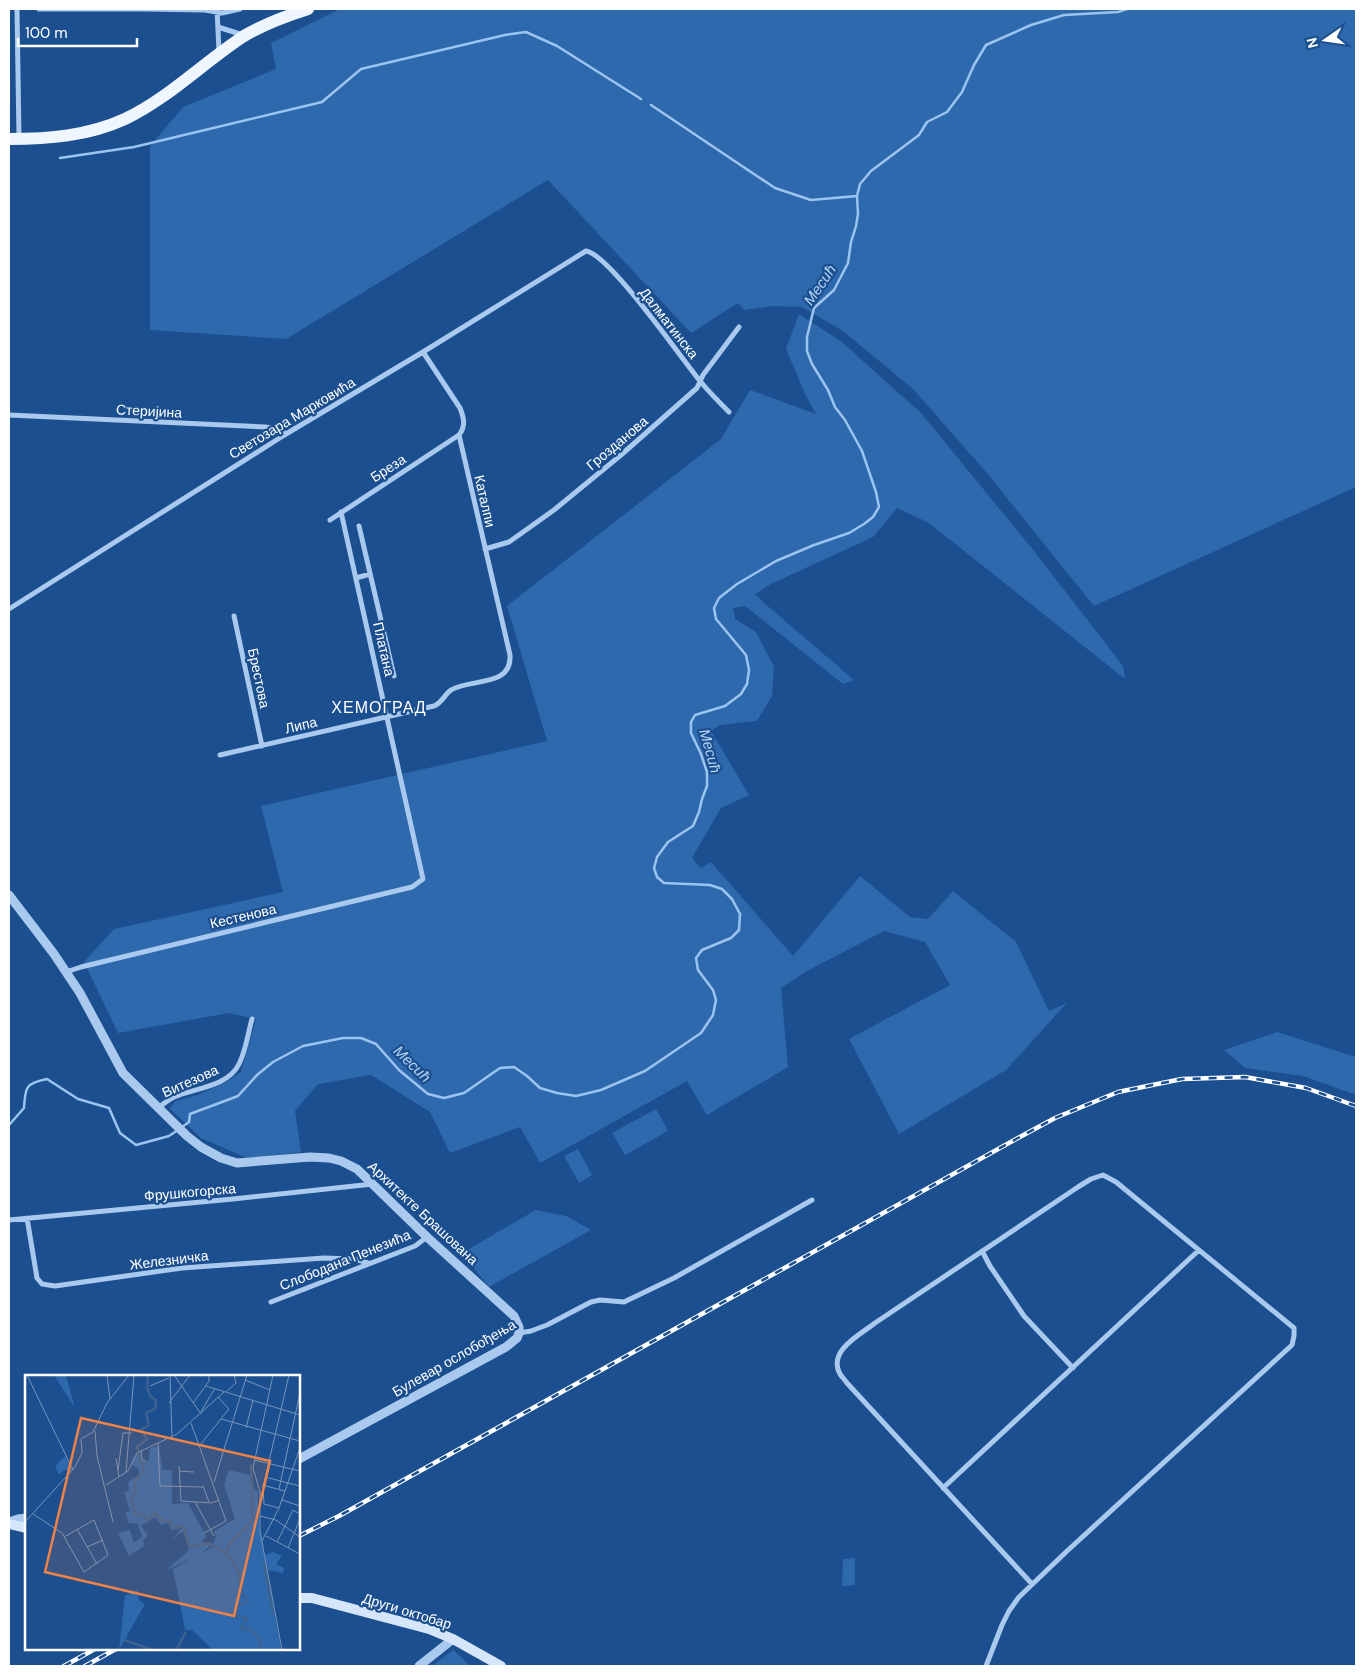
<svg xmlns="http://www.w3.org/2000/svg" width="1365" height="1675" viewBox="0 0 1365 1675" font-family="'DM Sans',sans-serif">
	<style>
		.green { fill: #2e69ad }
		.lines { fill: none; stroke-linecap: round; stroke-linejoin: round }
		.stream { stroke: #9cc4f0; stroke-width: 2.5 }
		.minor { stroke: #a9c9ee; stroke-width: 5 }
		.tertiary { stroke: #a9c9ee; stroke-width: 9 }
		.secondary { stroke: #d6e6fa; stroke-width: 10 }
		.primary { stroke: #f0f6ff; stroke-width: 12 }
		.rail-casing { stroke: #fff; stroke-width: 4.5 }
		.rail { stroke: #1b4f8f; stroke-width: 2.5; stroke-dasharray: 8; stroke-linecap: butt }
		.labels { text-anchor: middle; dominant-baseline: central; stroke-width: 4.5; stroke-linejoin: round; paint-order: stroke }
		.street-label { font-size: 14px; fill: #fff; stroke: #1b4f8f }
		.water-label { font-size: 15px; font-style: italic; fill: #b5d3f5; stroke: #1b4f8f }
		.quarter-label { font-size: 16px; letter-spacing: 1px; fill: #fff; stroke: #1b4f8f }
		.inset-river { fill: none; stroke: #3c6290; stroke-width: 2.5 }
		.inset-road { fill: none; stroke: #7695bc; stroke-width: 1 }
		.view { fill: #ee8249; fill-opacity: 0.15; stroke: #ee8249; stroke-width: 2.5 }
		.inset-edge { fill: none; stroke: #fff; stroke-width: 2.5 }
	</style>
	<rect width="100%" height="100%" fill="#1b4f8f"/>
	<path class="green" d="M346,9H1356V487L1094,606L986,472L913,389L843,331L802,307L773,306L744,310L738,303L691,333L548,180L286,339L150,330V146L183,107L276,69L271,43L338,10Z
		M799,314L842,342L921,413L1034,551L1123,666L1125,679L929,523L897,508L873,537L771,584L755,594L763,602L854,680L843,684L745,606L733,608L735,619L756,632L774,667L772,696L757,721L720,725L711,731L749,795L721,808L692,858L701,868L711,862L793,956L860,876L910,917L928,919L953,891L1016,942L1049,1011L1067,1003L1006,1070L899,1134L849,1039L950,985L925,942L884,931L807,971L781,988L788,1067L707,1115L687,1081L540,1163L520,1127L450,1153L430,1112L371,1075L318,1084L295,1111L301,1152L249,1159L201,1138L170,1109L175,1101L198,1095L224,1083L241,1072L256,1019L229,1013L118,1033L84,962L114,929L283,892L261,806L547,741L507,606L721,439L750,390L816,414L806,396L786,349Z
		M1277,1032L1356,1057V1095L1303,1076L1245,1068L1224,1050Z
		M656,1109L668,1131L625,1155L612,1133Z
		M578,1149L592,1175L579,1183L564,1156Z
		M536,1210L566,1216L591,1230L489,1287L462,1253Z
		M855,1558V1585L842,1586L843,1559Z
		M453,1650L471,1666H432Z"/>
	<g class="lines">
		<path class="stream" d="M651,105L775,188L811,200L857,196
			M60,158L134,147L322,102L361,69L505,35L526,32L557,46L641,99
			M9,1125L24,1108C25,1087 26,1083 47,1079L78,1099L109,1108L120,1133L136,1145L169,1136L178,1130
			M182,1127L189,1122L190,1114L238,1096L257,1075L273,1062L303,1046L343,1038H361L376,1044L399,1070L428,1094L444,1098L464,1093L500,1068L514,1067L527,1076L540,1088L557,1093L576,1096L601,1090L645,1071L701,1033L713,1015L716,1000L713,990L698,970L696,958L702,950L731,938L739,930L740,914L732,899L722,889L710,885L664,883L657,877L654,868L657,857L668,842L693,826L699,812L702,799L707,786V772L701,754L691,733V722L695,715L725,706L741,694L747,684L749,670L746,655L716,619L714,608L719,598L737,584L776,561L814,545L849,533L864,524L873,517L879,507L876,492L862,451L845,420L835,407L828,390L812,364L807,351V337L814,308L834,290L848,263L851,242L856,226L858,214L857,196L860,184L871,171L919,135L927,122L947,112L962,92L974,65L986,45L1031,25L1064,15L1118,12L1127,9"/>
		<path class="minor" d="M17,9L19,138
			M39,9H145L205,10L222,13L240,9
			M217,9L219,51
			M218,27L243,35
			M9,415L265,427L279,429L286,434
			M330,520L459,435
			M359,526L394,676
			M485,549L509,542L554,510L621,455L697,388L703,375L739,327
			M356,578L370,574
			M9,609L286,434L423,352L586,251C609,254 681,358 700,381C709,392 719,402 729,412
			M234,616L262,746
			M220,755L434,706C442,703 444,695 451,690C470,678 512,688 510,655L459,435C466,426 464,418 460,408L423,352
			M66,972L81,967L412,887L423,879L341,512
			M158,1108C163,1104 168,1100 174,1097C194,1088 228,1087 239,1064C246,1050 248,1033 252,1019
			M27,1218L37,1278L42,1284L55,1286L182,1268L324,1258L355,1259L368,1263
			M9,1220L233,1199L373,1184
			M982,1251L990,1266L1024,1316L1073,1368
			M271,1302L415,1246L427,1237
			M519,1333L531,1331L547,1325L591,1302L600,1300L624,1302L674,1278L812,1200
			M943,1488L1199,1250
			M986,1666L1002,1625L1009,1611L1019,1597L1066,1552L1292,1345L1294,1336V1328L1116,1182L1103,1175L1091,1179L1078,1187L875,1323C861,1334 827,1351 840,1374C842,1377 845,1380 847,1383L1032,1584"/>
		<path class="tertiary" d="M9,895L54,954L80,993L123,1073L187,1136L201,1147L221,1158L237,1163L310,1157L329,1158L341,1161L357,1169L427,1237L514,1316L519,1327V1333L517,1338L506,1347L299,1459
			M9,1522L18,1519L26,1518
			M419,1666L453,1639"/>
		<path class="secondary" d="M9,1524L26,1528
			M299,1598H312L429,1629L453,1639L501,1666"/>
		<path class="primary" d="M9,139C48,139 88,136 125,119C169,98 204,62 244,36C264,24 286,16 308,9"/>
		<g class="rail-casing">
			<path id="rail" d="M299,1536L339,1516L1018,1138L1055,1118L1118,1092L1182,1079L1245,1077L1306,1088L1356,1106
				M64,1666L95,1649
				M85,1666L116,1649"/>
		</g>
		<use href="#rail" class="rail"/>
	</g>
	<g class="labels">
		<g class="street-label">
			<text transform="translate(669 323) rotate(52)">Далматинска</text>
			<text transform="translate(149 411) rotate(3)">Стеријина</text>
			<text transform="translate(292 418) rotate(-31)">Светозара Марковића</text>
			<text transform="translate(617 443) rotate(-40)">Грозданова</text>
			<text transform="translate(388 468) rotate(-33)">Бреза</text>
			<text transform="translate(485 501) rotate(77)">Каталпи</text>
			<text transform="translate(384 649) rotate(77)">Платана</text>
			<text transform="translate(259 678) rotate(78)">Брестова</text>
			<text transform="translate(301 725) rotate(-13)">Липа</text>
			<text transform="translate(243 916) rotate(-13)">Кестенова</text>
			<text transform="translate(190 1081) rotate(-24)">Витезова</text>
			<text transform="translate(190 1192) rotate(-5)">Фрушкогорска</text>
			<text transform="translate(423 1213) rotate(43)">Архитекте Брашована</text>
			<text transform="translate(169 1260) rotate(-7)">Железничка</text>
			<text transform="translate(345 1260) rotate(-22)">Слободана Пенезића</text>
			<text transform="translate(454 1358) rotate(-30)">Булевар ослобођења</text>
			<text transform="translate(407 1611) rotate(17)">Други октобар</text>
		</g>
		<g class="water-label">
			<text transform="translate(820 285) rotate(-56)">Месић</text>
			<text transform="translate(710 751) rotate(74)">Месић</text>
			<text transform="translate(412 1064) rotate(44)">Месић</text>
		</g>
		<g class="quarter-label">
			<text x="379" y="707">ХЕМОГРАД</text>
		</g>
	</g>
	<g transform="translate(25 1375)">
		<rect width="275" height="275" fill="#1b4f8f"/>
		<path d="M29,0H41L49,30H48ZM134,71L137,95H147V129L163,128L181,161L177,167L189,168L174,180L140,196L164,175L158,156L146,165L157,153L146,155L144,148L136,150L130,142L116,151L123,161L118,165L119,171L104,181L93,158L105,155L109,168L117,162L113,149L104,148L100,137L105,136L99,117L104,116L103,107L114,100V94L107,90V84L115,77L118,86L123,89L125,73ZM40,81L47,95H39L34,100L30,91ZM204,95L225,100L230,116H233L234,149L256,275H188L167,255H160L148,194L186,173L191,162L189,156L210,144L199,110ZM248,177L257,181L251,189L259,193L258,198L243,195L240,180ZM112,215L114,225L120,229L94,275L100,221Z" fill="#2e69ad"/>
		<path class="inset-river" d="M123,0L122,12L125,21L131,25L130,34L121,38L124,50L116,55L122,64L112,72L119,95L109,108L111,117L106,123L110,139L119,140L122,146L130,138L138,146H145L148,153L158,151L165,172L184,168L202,179L214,197L215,214L223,226L212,232L211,241L222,243L216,254L226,255L234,263L235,275M217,156L228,145L226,89M201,178L204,169L216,157M239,187L248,239M99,265L128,275M151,275L161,257"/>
		<path class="inset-road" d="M2,0L48,95M82,0L85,24M145,0L147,63M149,0L176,39M248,0L228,93L235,117V156L257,275M220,5L245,15M125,11L144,3M181,11L275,40M201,17L211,8L209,0M144,28L165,0M168,28L184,6V0M176,37L190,13M196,44L275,66M166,48L201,146L179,158M221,53L228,25M70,56L72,81L88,147M133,68L135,111L178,112M175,70L204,34L193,22M116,75L117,84L123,88M91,83L94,102M229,85L275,96M154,91L156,126L186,128L194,125M93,95L98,58H107M154,96L169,97M101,97L109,0M240,102L275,111M189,107L222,0M81,110L103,96L112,78L152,59L199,17M237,110L260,116M178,111L184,127M254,114L275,18M257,125L275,131M170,127L189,161M254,133L239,129L238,112L264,0M8,139L37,158L59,197L83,180L69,145L39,162M235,141L251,145L275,162M0,147L50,92L57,78L56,64L68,57L82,28L104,0M52,154L72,189M241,161L275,179M237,166L254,133L275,73M252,167L268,135L275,139M62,172L78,165M263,173L275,144"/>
		<path class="view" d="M56,43L245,86L209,241L20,197Z"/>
		<rect width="275" height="275" class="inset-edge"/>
	</g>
	<rect width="1365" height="1675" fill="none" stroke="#ffffff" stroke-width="20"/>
	<g transform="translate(1325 40) rotate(257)" stroke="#1b4f8f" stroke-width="4" paint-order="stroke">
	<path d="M0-4L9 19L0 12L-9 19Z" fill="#ffffff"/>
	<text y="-8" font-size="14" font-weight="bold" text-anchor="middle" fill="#ffffff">N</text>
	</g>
	<path d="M18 38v8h119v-8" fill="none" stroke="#ffffff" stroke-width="2.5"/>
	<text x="25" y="38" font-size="15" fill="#ffffff" stroke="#1b4f8f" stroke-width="4" paint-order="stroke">100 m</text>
</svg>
